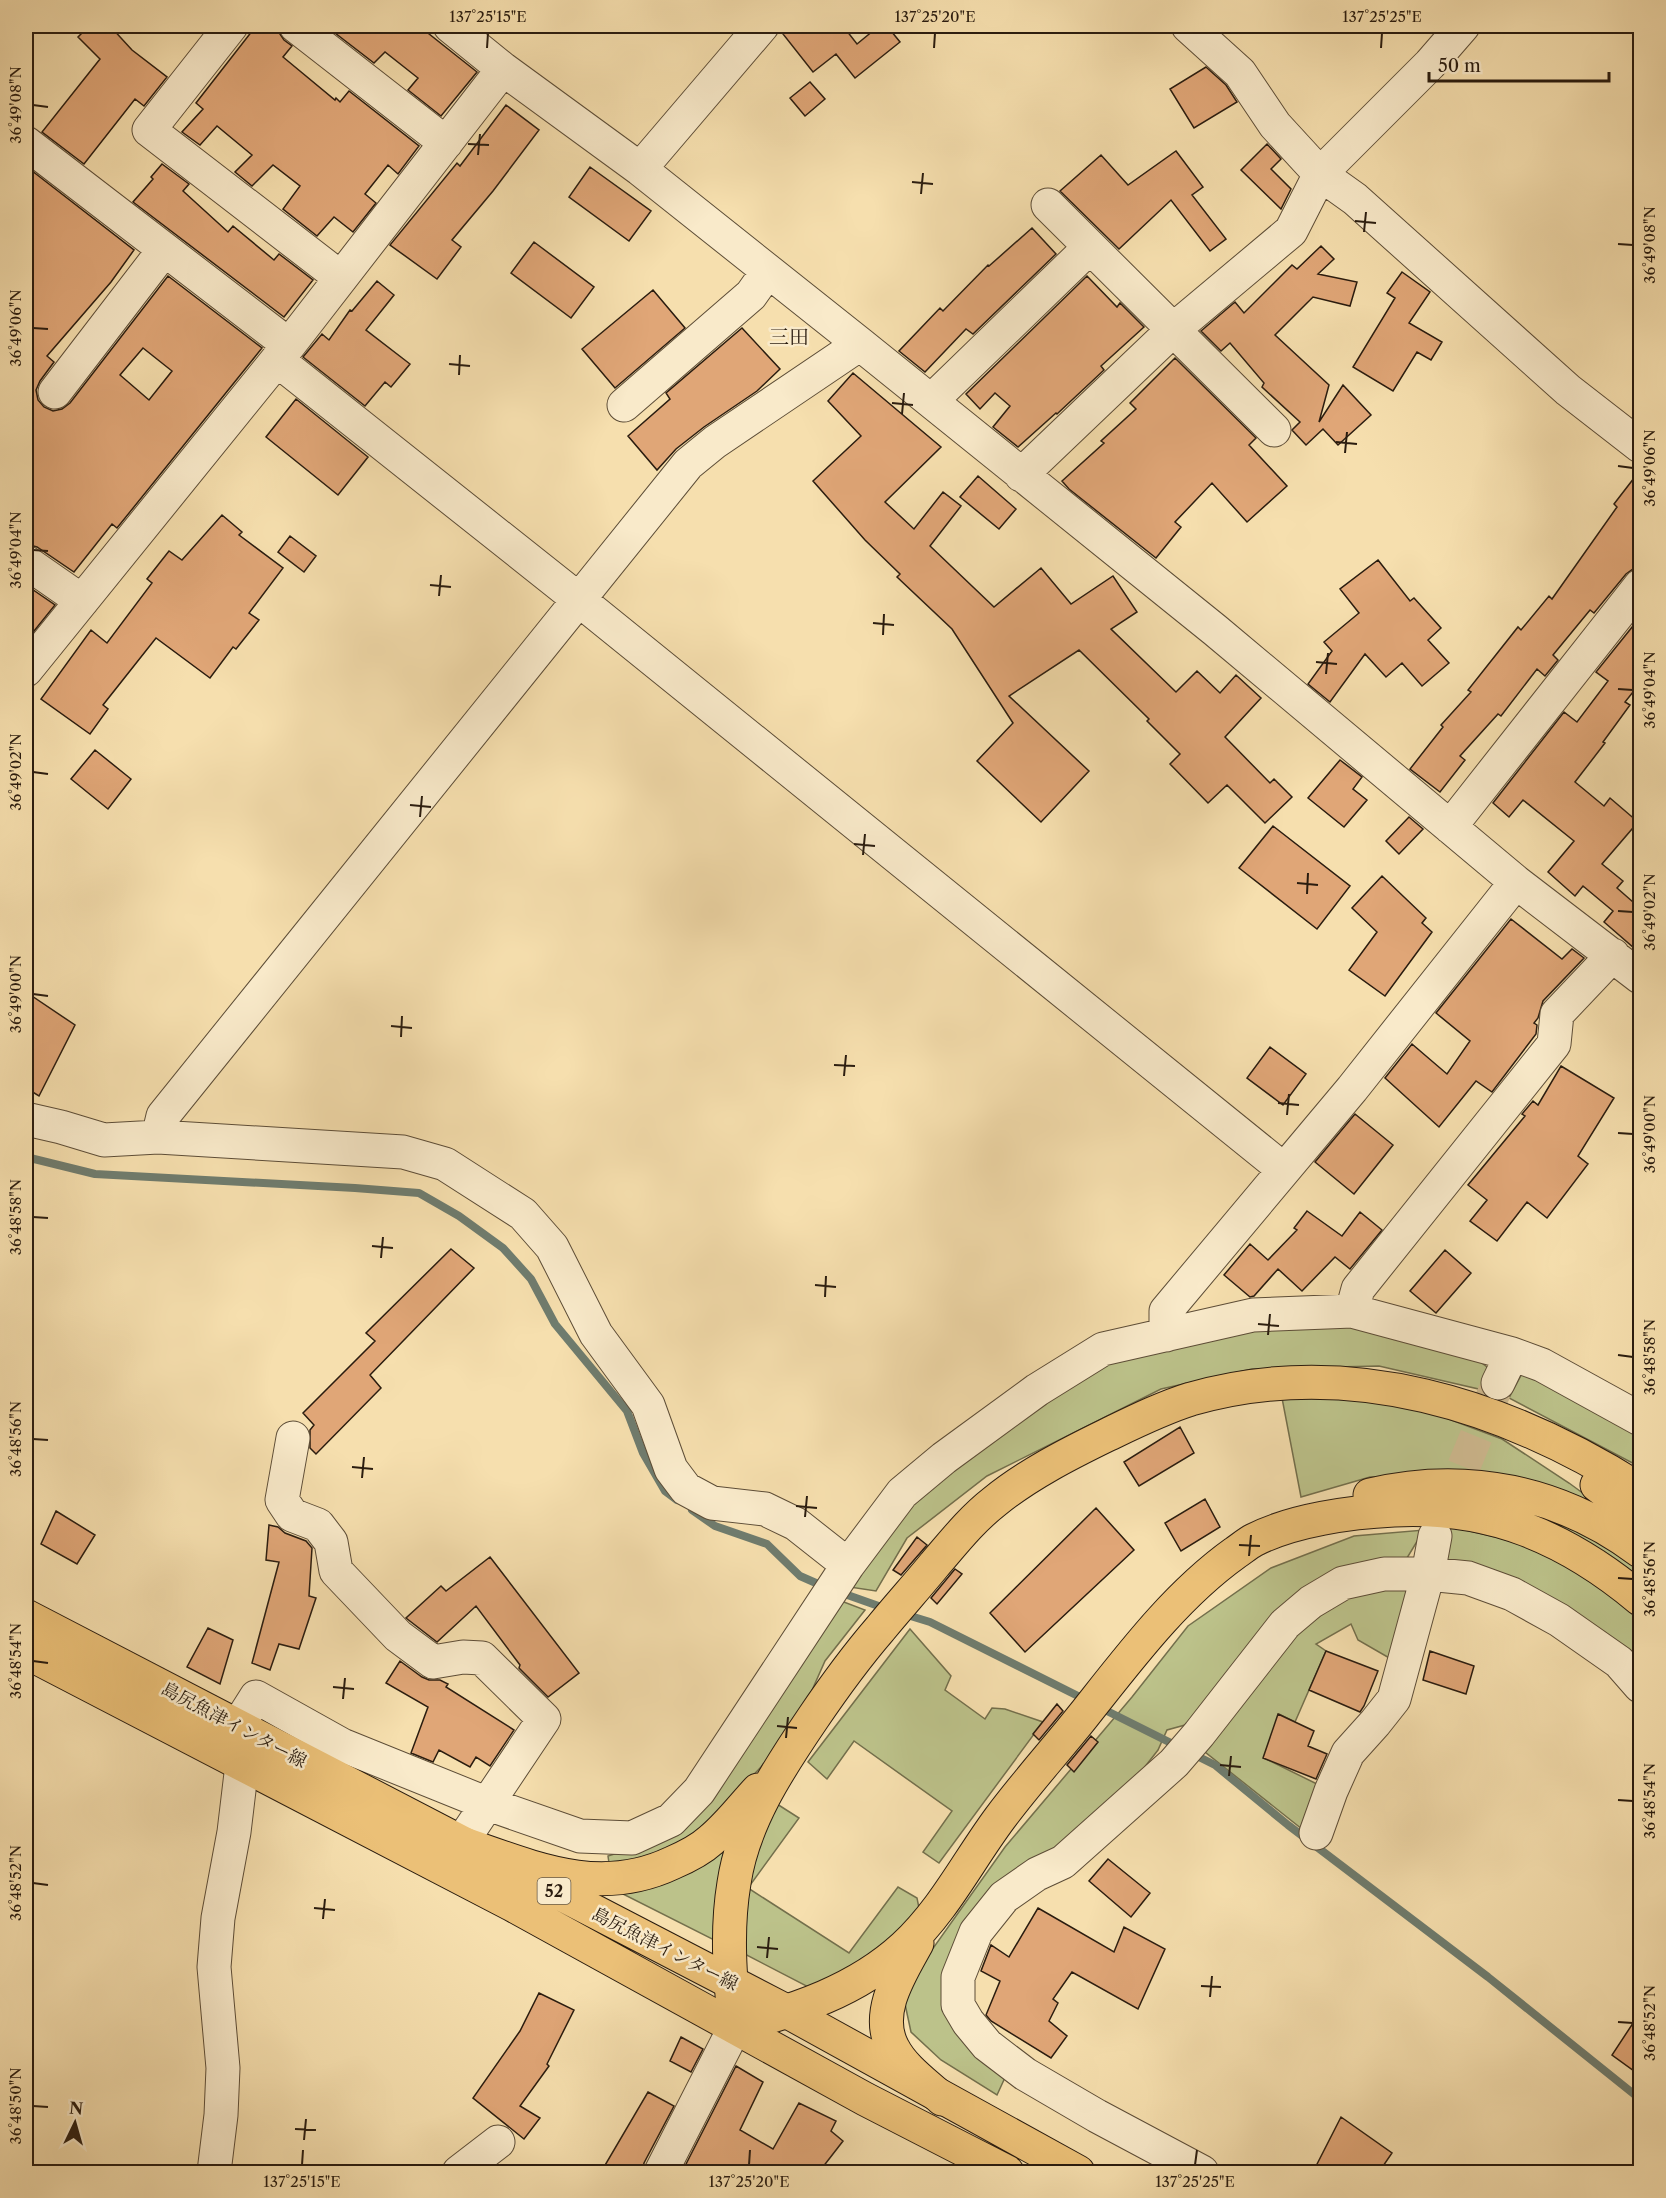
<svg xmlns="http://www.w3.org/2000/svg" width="1666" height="2198" viewBox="0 0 1666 2198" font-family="'Libre Caslon Text','Noto Serif JP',serif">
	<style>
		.green { fill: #bcc28a; stroke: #736f4c; stroke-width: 1.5 }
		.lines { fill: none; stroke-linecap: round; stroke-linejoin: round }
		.stream { stroke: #6f7c6e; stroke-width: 8 }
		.building { fill: #e0a677; stroke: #2a1c0f; stroke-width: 1.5; fill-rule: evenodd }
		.minor-tunnel { stroke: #cdb88e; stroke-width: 33; stroke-dasharray: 33 16; stroke-linecap: butt }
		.minor-casing { stroke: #5d4d37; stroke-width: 35 }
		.major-casing { stroke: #2a1c0f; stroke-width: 35 }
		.highway-casing { stroke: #2a1c0f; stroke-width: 35 }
		.minor { stroke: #f9eaca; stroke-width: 33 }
		.major { stroke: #ebc077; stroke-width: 33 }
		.highway { stroke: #ebc077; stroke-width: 33 }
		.ticks { fill: none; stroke: #2a1c0f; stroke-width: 2 }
		.labels { text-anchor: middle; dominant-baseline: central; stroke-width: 5; stroke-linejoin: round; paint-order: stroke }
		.shield { fill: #f9eaca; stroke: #685a47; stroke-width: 1.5 }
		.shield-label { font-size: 16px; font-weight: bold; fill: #2a1c0f }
		.street-label { font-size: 18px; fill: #2a1c0f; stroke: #f9eaca }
		.neighbourhood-label { font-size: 20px; fill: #2a1c0f; stroke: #f9eaca }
		.neatline { fill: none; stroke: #2a1c0f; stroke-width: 2 }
		.ticks-label { font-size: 15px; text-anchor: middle; fill: #2a1c0f }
	</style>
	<rect width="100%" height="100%" fill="#f6dfae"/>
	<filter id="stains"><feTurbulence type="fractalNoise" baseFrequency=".00333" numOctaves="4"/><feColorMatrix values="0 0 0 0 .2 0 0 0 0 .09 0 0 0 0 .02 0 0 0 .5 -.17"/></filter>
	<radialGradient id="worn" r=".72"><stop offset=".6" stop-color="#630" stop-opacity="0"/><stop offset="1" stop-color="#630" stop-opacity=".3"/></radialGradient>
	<path class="green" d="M1340,1323L1465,1350L1487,1367L1483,1390L1379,1366L1252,1369L1161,1389L987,1476L907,1538L876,1591L843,1586L924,1487L1120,1352L1243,1326Z
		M1525,1368L1640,1429V1467L1509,1398Z
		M1282,1398L1365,1400L1422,1409L1502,1439L1569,1483L1606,1510L1425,1476L1370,1477L1301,1497Z
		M1514,1509L1568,1525L1616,1552L1640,1570V1582Z
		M1448,1526L1500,1538L1551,1553L1620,1600L1640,1617V1668L1442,1566Z
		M1424,1530L1407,1558L1382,1559L1185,1725L1167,1730L1158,1750L1140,1773L952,1963L1008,2071L997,2095L941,2060L911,2032L905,2004L919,1968L1005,1847L1132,1697L1188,1626L1271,1568L1354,1536Z
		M1416,1583L1398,1663L1358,1640L1351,1624L1316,1644L1326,1651L1295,1722L1279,1714L1264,1758L1321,1786L1307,1833L1200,1748L1276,1648L1349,1595Z
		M836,1599L865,1610L825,1661L801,1715L761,1767L693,1838L662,1858L609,1863L608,1856L655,1841Z
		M910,1629L951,1676L945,1690L985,1719L992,1708L1005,1709L1043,1722L939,1863L923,1852L952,1811L854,1741L827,1779L808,1762Z
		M777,1804L799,1818L748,1888L849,1953L898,1887L917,1898L919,1908L884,1952L814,1990L737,1950L746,1869Z
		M739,1828L718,1942L615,1890Z"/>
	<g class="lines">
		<path class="stream" d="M26,1157L95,1174L355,1188L419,1193L459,1216L503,1248L531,1279L555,1324L627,1411L643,1453L665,1491L677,1500
			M692,1510L715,1526L767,1544L800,1576L825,1587
			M839,1592L887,1609
			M904,1614L930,1622L1086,1700
			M1099,1707L1177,1746
			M1193,1754L1215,1765L1288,1825L1488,1977L1640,2099"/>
	</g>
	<path class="building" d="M89,26H110L132,50L167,77L144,106L135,99L84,164L42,132L100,59L78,37Z
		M256,26H272L278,31L284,40L292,46L283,57L335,100L336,98L340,102L349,91L419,146L398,174L388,165L365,194L376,203L353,232L334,217L317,236L283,209L300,186L273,165L252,186L235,172L252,155L217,126L200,145L182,132L203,109L196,103Z
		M326,26H419L477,72L441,116L408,90L418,78L385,52L374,63Z
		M794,26H843L857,44L879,26H887L900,42L855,78L836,54L813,72L783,34Z
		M1206,67L1226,85L1237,102L1194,128L1170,89Z
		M810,82L825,99L805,116L790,98Z
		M506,105L539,130L493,191L452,240L461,247L437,279L390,245L457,163L460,166Z
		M1267,144L1281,159L1271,169L1291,189L1281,209L1241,170Z
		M1176,151L1203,187L1192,195L1226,239L1210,251L1171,200L1119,249L1060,191L1101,155L1128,185Z
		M162,164L189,184L183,191L228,232L233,226L274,260L279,254L313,280L284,317L133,202L153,179L151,177Z
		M27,167L134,250L111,282L47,356L54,362L40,381L36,390L38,400L44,407L53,411L62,409L70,403L168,276L262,348L117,528L112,524L74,572L37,547L26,544ZM143,348L172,371L149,400L120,375Z
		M590,167L651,211L629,241L569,197Z
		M1032,228L1056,254L973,334L966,329L925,372L899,351L940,308L943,311L988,265L989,266Z
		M534,242L594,287L571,318L511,273Z
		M1321,246L1334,259L1318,274L1357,282L1350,306L1313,297L1275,335L1329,385L1319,422L1343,385L1371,415L1338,445L1323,429L1306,445L1292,430L1300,422L1262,387L1264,383L1230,343L1221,351L1201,331L1235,302L1244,313L1292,265L1297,269Z
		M1402,272L1430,292L1409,323L1442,342L1431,360L1417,352L1393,391L1353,367L1395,298L1387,293Z
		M1087,276L1117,307L1120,303L1144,327L1101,366L1104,370L1057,414L1056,413L1018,447L993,427L1010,406L995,393L980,409L966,394Z
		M377,281L394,295L366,330L410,364L391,387L385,382L365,406L303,357L322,334L329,340L350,310L352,311Z
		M653,290L685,328L615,388L582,349Z
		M742,328L780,369L757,391L704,427L676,449L657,470L628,436L670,399L666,393Z
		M1175,358L1256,438L1249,445L1287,486L1247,522L1212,483L1175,522L1181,527L1156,558L1069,489L1062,481L1104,443L1101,441L1136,409L1130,403Z
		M853,373L941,447L885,502L914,529L943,492L961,506L930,546L994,607L1041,568L1071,604L1113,576L1137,612L1111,629L1176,692L1197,671L1220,693L1236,675L1261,698L1225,737L1270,783L1274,779L1292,797L1265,823L1227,785L1208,803L1170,764L1180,754L1147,721L1149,719L1079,650L1009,696L1089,771L1041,822L977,761L1013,723L952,629L897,577L900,574L865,540L813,481L861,436L828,401Z
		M296,399L368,457L338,495L266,437Z
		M1641,469V568L1633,569L1626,574L1594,613L1590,610L1553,655L1558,660L1545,676L1537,669L1501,716L1498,714L1460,756L1465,760L1440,792L1410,769L1443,727L1441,725L1471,692L1468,690L1518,627L1521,630L1549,596L1552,599L1617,507L1614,504Z
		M978,476L1016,509L999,529L960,497Z
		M222,515L242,532L239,535L283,568L249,613L259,620L236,649L233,647L210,678L156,638L103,705L108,709L90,734L41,699L91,630L107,643L152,583L147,579L169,551L182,560Z
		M290,536L316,556L304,572L278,552Z
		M1378,560L1410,601L1414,598L1441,628L1428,640L1449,663L1422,686L1402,663L1386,677L1365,654L1330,702L1308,684L1332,651L1324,642L1359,613L1340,589Z
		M26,585L55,605L26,641Z
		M1641,616V682L1625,702L1630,705L1603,742L1605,743L1575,782L1604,806L1610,798L1638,822L1602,864L1623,881L1617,888L1641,909V954L1604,922L1613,911L1583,886L1575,896L1548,872L1574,841L1523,800L1509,817L1493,803L1564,712L1577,722L1608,681L1596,672Z
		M95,750L131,779L108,809L71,779Z
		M1340,760L1362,777L1353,789L1367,800L1344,827L1308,798Z
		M1409,817L1423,829L1399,854L1386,841Z
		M1273,826L1350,886L1317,929L1239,868Z
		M1382,876L1426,918L1422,923L1432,932L1385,996L1349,970L1377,932L1352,908Z
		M1511,919L1562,959L1572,949L1584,958L1543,1001L1538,1018L1534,1023L1537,1025L1536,1034L1492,1092L1476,1081L1439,1127L1385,1078L1412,1044L1447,1074L1470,1041L1436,1013Z
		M26,992L75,1025L39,1096L26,1088Z
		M1270,1047L1306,1074L1283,1105L1247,1078Z
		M1561,1066L1614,1098L1578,1156L1588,1164L1547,1218L1527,1202L1497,1241L1470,1221L1487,1200L1468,1185L1525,1116L1522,1114L1533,1101L1538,1105Z
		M1355,1114L1393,1145L1354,1194L1315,1162Z
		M1307,1211L1342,1236L1360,1212L1382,1230L1350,1269L1335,1257L1302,1291L1278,1269L1254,1296L1250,1297L1224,1275L1250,1244L1268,1260L1297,1230L1294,1228Z
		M451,1249L474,1268L370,1375L381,1388L316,1454L310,1448V1430L314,1425L303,1413L375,1341L366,1333Z
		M1445,1250L1471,1273L1436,1313L1410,1291Z
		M1180,1427L1194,1453L1139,1486L1124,1462Z
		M1205,1499L1220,1527L1181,1551L1165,1523Z
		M1096,1508L1134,1550L1025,1652L990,1613Z
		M56,1511L95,1535L77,1564L41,1544Z
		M269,1525L278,1527L285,1533L306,1541L312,1548L309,1596L316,1598L299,1649L279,1644L270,1670L252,1663L279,1562L266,1560Z
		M917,1537L927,1545L901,1575L893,1570Z
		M490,1557L579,1673L548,1697L519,1668L520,1665L476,1606L437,1642L406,1618L441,1586L446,1591Z
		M955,1569L962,1574L937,1604L931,1598Z
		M208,1628L233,1640L220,1684L187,1667Z
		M1326,1651L1378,1671L1364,1706L1360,1712L1309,1690Z
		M1430,1651L1474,1666L1466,1694L1423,1680Z
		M400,1661L422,1677L429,1680H440L448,1684L446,1687L514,1730L490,1766L476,1757L470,1767L439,1750L433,1762L411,1753L428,1707L386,1683Z
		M1057,1704L1063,1711L1039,1740L1033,1734Z
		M1278,1714L1314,1731L1308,1746L1327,1754L1316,1779L1263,1758Z
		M1091,1736L1098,1742L1074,1772L1067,1765Z
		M1108,1859L1150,1893L1131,1917L1089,1881Z
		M1038,1908L1114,1952L1124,1927L1165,1949L1138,2009L1072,1972L1053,1999L1058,2003L1049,2021L1067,2036L1051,2058L991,2021L986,2015L1000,1981L981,1971L991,1945L1009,1957Z
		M539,1993L574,2010L547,2064L549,2066L520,2106L540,2118L524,2139L473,2098L520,2031Z
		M1641,2011V2076L1612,2055Z
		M681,2037L703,2049L691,2072L670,2061Z
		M736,2066L763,2082L740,2130L773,2149L799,2103L836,2121L831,2131L843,2141L819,2172H682Z
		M648,2092L674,2106L644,2163L642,2172H601Z
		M1341,2117L1392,2153L1379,2172H1313Z"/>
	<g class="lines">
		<path class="minor-tunnel" d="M1445,1512L1496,1388"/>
		<g class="minor-casing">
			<path id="minor" d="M231,26L149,130L341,278
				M296,26L446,143
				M450,26L503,69L640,169L860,344L1215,630L1516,882L1640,977
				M1188,26L1240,73L1275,125L1320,174L1355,199L1568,390L1640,446
				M26,143L289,345
				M640,169L762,26
				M1048,205L1274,430
				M277,360L578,599L1283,1169
				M55,392L164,250
				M931,401L1089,248
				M624,405L751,295L768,271
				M1021,475L1173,330L1291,231L1320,174L1430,64L1463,26
				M26,562L82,601
				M26,670L289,345L503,69
				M1450,827L1640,586
				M26,1119L61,1127L104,1140L158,1137L403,1152L445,1164L523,1214L552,1247L596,1334L648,1405L671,1469L686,1489L712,1503L765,1509L796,1524L848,1565
				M158,1137L163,1116L688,464L715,442L860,344
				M1352,1311L1358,1289L1554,1044L1557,1014L1613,955
				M1166,1335V1311L1352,1089L1516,882
				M1498,1383L1512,1354
				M293,1438L282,1500L292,1515L318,1525L331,1542L336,1571L398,1636L433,1662L463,1657L482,1658L544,1719L461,1843
				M1316,1833L1331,1791L1348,1753L1375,1723L1394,1699L1428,1574L1435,1536
				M214,2172L221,2115L223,2068L214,1967L218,1918L234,1832L242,1765L237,1727L256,1697L342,1745L488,1804L580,1836L632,1838L671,1820L699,1791L848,1565L902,1493L944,1458L1037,1390L1103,1349L1253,1315L1352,1311L1512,1354L1542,1365L1640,1419
				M459,2172L498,2142
				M661,2172L735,2027
				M1202,2172L1097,2116L1025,2074L987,2045L968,2022L958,2005V1977L976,1932L1004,1897L1037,1874L1063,1862L1174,1763L1199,1734L1285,1624L1311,1602L1343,1583L1384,1574H1428L1468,1578L1512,1594L1559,1620L1619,1662L1640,1686"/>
		</g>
		<g class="major-casing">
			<path id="major" d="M26,1616L788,2012L1078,2172
				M26,1652L511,1904L865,2099L1007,2172"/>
		</g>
		<g class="highway-casing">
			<path id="highway" d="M1597,1485L1640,1518
				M1640,1490C1506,1405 1349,1354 1191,1399C1162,1408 1134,1422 1107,1435C1068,1454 1027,1475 994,1502C971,1520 954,1542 935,1564C917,1586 898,1607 880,1629C855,1658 834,1687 813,1718C779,1768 743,1822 734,1883C726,1931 730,1978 735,2027C796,2010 856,1991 904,1947C944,1910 968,1861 1000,1818C1026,1783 1056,1750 1083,1716C1129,1658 1175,1596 1235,1553C1241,1549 1248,1543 1254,1540C1293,1520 1351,1512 1394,1510C1491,1505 1567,1538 1640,1599
				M1370,1495C1467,1472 1561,1492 1640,1551
				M461,1843C532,1867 598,1898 672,1863C686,1857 700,1850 711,1840C729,1825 743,1806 758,1790
				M917,1943C900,1974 874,2013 893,2048C903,2068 926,2084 942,2099"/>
		</g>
		<use href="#minor" class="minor"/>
		<use href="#major" class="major"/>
		<use href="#highway" class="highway"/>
	</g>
	<path class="ticks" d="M487,48L488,33M934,48L935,33M1381,48L1382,33M33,105L48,107M468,144L489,145M478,155L480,134M912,182L933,184M921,194L923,173M1355,221L1376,223M1364,232L1366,212M1618,244L1633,245M33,328L48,329M449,364L470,366M459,375L460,355M892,403L913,405M902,414L904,393M1336,442L1357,444M1345,453L1347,432M1618,466L1633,468M33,550L48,551M430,585L451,587M439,596L441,575M873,623L894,625M883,635L884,614M1316,662L1337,664M1326,674L1328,653M1618,689L1633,690M33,772L48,774M410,805L431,807M420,817L422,796M854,844L875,846M863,855L865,834M1297,883L1318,885M1307,894L1308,873M1618,911L1633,912M33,994L48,996M391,1026L412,1028M401,1037L402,1016M834,1065L855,1066M844,1076L846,1055M1278,1103L1299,1105M1287,1115L1289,1094M1618,1133L1633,1134M33,1217L48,1218M372,1246L393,1248M381,1258L383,1237M815,1285L836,1287M825,1297L826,1276M1258,1324L1279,1326M1268,1335L1270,1314M1618,1355L1633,1357M33,1439L48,1440M352,1467L373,1469M362,1478L364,1457M796,1506L817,1508M805,1517L807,1496M1239,1545L1260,1546M1249,1556L1251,1535M1618,1578L1633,1579M33,1661L48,1663M333,1687L354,1689M343,1699L345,1678M777,1726L797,1728M786,1738L788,1717M1220,1765L1241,1767M1229,1776L1231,1756M1618,1800L1633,1801M33,1883L48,1885M314,1908L335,1910M323,1919L325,1899M757,1947L778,1949M767,1958L769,1937M1201,1986L1221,1987M1210,1997L1212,1976M1618,2022L1633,2023M33,2106L48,2107M295,2129L316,2130M304,2140L306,2119M302,2165L303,2150M749,2165L750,2150M1195,2165L1197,2150"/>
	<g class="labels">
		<rect class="shield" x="537.5" y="1878" width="33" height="26" rx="4.5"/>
		<g class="shield-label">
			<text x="554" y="1891">52</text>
		</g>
		<g class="street-label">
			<text transform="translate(234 1725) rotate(28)">島尻魚津インター線</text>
			<text transform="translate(665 1949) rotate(27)">島尻魚津インター線</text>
		</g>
		<g class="neighbourhood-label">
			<text x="789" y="337">三田</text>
		</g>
	</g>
	<rect width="1666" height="2198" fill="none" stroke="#f6dfae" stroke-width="66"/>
	<g transform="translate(75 2123) rotate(5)" stroke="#f9eaca" stroke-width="4.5" paint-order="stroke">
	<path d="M0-4.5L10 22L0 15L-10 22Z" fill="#2a1c0f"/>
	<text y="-9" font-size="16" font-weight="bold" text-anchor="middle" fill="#2a1c0f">N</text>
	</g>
	<path d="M1429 72v9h180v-9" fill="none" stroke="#2a1c0f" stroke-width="3"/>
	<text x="1438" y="72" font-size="18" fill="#2a1c0f" stroke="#f9eaca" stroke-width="4.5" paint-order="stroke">50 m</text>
	<rect x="33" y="33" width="1600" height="2132" class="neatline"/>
	<g class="ticks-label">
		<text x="488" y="22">137°25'15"E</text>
		<text x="935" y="22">137°25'20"E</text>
		<text x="1382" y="22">137°25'25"E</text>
		<text transform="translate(16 105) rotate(-90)" y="5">36°49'08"N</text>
		<text transform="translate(1650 245) rotate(-90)" y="5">36°49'08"N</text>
		<text transform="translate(16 328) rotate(-90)" y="5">36°49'06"N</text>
		<text transform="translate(1650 468) rotate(-90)" y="5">36°49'06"N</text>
		<text transform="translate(16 550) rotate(-90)" y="5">36°49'04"N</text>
		<text transform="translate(1650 690) rotate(-90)" y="5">36°49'04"N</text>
		<text transform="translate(16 772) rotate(-90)" y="5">36°49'02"N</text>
		<text transform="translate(1650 912) rotate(-90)" y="5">36°49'02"N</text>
		<text transform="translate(16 994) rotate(-90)" y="5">36°49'00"N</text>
		<text transform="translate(1650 1134) rotate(-90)" y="5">36°49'00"N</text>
		<text transform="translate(16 1217) rotate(-90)" y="5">36°48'58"N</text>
		<text transform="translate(1650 1357) rotate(-90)" y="5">36°48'58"N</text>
		<text transform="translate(16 1439) rotate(-90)" y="5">36°48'56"N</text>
		<text transform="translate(1650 1579) rotate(-90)" y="5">36°48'56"N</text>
		<text transform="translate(16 1661) rotate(-90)" y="5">36°48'54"N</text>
		<text transform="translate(1650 1801) rotate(-90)" y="5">36°48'54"N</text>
		<text transform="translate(16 1883) rotate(-90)" y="5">36°48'52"N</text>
		<text transform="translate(1650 2023) rotate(-90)" y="5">36°48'52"N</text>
		<text transform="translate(16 2106) rotate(-90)" y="5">36°48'50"N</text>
		<text x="302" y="2187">137°25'15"E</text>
		<text x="749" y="2187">137°25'20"E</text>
		<text x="1195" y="2187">137°25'25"E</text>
	</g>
	<rect width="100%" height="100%" filter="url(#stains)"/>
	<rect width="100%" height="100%" fill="url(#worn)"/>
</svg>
